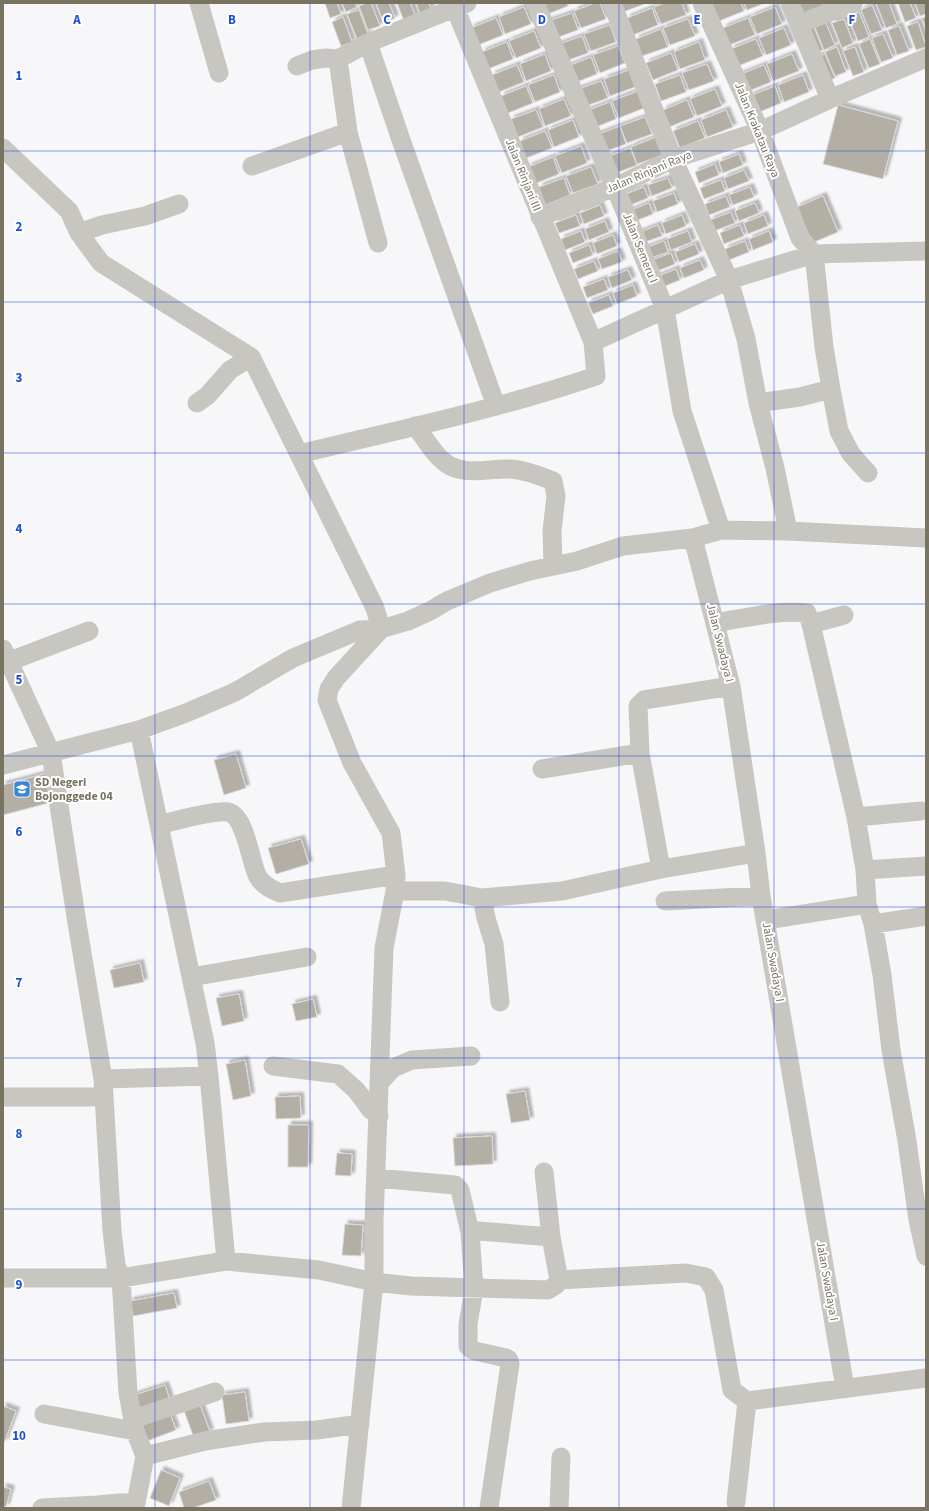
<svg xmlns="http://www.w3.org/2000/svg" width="929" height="1511" viewBox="0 0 929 1511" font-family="'Source Sans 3',sans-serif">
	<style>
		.building { fill: #b3afa5; stroke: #d9d9db; filter: url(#shadow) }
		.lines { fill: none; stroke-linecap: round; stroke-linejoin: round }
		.street { stroke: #c8c6c0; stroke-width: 19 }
		.grid { fill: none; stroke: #1d4ed8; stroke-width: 1; stroke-opacity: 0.55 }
		.labels { text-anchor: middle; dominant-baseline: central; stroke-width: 4; stroke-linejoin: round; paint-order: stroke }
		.street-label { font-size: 12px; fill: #797361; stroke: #fff }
		.poi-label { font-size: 12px; font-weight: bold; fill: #797361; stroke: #fff; text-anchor: start }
		.grid-label { font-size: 13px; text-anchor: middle; font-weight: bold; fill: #1d4ed8; stroke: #fff; stroke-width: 4; stroke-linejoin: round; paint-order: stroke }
	</style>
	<defs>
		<filter id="shadow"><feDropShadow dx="3.5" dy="-3.5" stdDeviation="1" flood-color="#0004"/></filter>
	</defs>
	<rect width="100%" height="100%" fill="#f7f7f9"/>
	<path class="building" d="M325,3H337L341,14L330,18Z
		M342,3H355L357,7L346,12Z
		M367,3H371L380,26L368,30L359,6Z
		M376,3H389L395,18L384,23Z
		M397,3H410L416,17L404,21Z
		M416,3H429L431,9L420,14Z
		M538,3H567L568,6L543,16Z
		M595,3H600L606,19L581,28L574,11Z
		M619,3H647L623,12Z
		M665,3H682L686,15L661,24L654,7Z
		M715,3H741L744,11L719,21L712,4Z
		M744,3H765L747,10Z
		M794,3H822L824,7L799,17Z
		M876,3H889L897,24L886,28Z
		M898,3H910L916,18L905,22Z
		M915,3H926V14L920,16Z
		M872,5L882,30L871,34L861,10Z
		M524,7L531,24L505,34L499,17Z
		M775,7L782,24L757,34L750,17Z
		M652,8L658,25L633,35L627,18Z
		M359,10L368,34L357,39L347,14Z
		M859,12L869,37L858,41L848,17Z
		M572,13L578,30L553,39L546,22Z
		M343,17L352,42L341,46L332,22Z
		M926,17V28L922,18Z
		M496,18L503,35L478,45L471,28Z
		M748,18L755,35L729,45L723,28Z
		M688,19L695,36L670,45L663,28Z
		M844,19L853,43L842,48L832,23Z
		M825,21L835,45L824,50L814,25Z
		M918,22L926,47L916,50L907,26Z
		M610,25L616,42L591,51L584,34Z
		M813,25L823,50L811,54L802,29Z
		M899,26L909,51L897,55L888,30Z
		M784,28L791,45L766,55L759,38Z
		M661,29L668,47L642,56L636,39Z
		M534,31L541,48L516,58L509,41Z
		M883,34L893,58L881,62L872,38Z
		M582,36L588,53L563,62L557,45Z
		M756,39L763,56L738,66L731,49Z
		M870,39L880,64L869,68L859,44Z
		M507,42L513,59L488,69L482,52Z
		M699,42L705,60L680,69L674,52Z
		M618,46L625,63L600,73L593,55Z
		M837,47L846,72L835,76L825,52Z
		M855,47L864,72L853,76L843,51Z
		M671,53L678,70L653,80L646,63Z
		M545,54L551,71L526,81L520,64Z
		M792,54L799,71L773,81L767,64Z
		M825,54L835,78L823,83L814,58Z
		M591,57L597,74L572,84L566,67Z
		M707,64L714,81L689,90L682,73Z
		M517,65L524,82L499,92L492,75Z
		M764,65L771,82L746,92L739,75Z
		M629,70L635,87L610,96L604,79Z
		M554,75L560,92L535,102L528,85Z
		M680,75L686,92L661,101L655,84Z
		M803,75L809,92L784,102L778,85Z
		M601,81L608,98L583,107L576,90Z
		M526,86L533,103L508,113L501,96Z
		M775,86L781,103L757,113L750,96Z
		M715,89L722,106L697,116L690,99Z
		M638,91L644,108L619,118L612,101Z
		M564,99L571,116L545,126L539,109Z
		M687,100L694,117L669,127L663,110Z
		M610,102L616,119L591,129L584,112Z
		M838,105L898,121L883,179L823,164Z
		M536,110L543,127L518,137L511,119Z
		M726,110L733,127L707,137L701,120Z
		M645,117L652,134L627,143L620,126Z
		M573,120L579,137L554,147L548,130Z
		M698,121L705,138L680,148L673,131Z
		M620,126L626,144L601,153L594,136Z
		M545,131L552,148L526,158L520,141Z
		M656,137L663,155L637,164L631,147Z
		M581,146L587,163L562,173L555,156Z
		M630,148L637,165L611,175L605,158Z
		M739,154L743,165L723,173L719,162Z
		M553,157L559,174L534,184L528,167Z
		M715,164L719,175L699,183L695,172Z
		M591,167L598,184L573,193L566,176Z
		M744,170L749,181L728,189L724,178Z
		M564,178L570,195L545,205L539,187Z
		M668,178L672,188L652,196L648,185Z
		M721,180L725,191L704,199L700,188Z
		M644,187L648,198L628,206L624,195Z
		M750,187L754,197L733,205L729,195Z
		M674,193L678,204L657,212L653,201Z
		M726,196L730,207L709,215L705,204Z
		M823,196L838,232L812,243L797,207Z
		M649,203L653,214L633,222L629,211Z
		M755,203L759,213L739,221L735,211Z
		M600,205L604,216L584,224L580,213Z
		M731,212L735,223L714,231L710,220Z
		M576,215L580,226L559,233L555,223Z
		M682,215L686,226L666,234L662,223Z
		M764,215L768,226L748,234L744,223Z
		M605,221L609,232L589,240L585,229Z
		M658,225L662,236L642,243L638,233Z
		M740,225L744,236L724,244L720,233Z
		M581,231L585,242L565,250L561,239Z
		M688,231L692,242L671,250L667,239Z
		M769,231L773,242L753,250L749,239Z
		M613,235L617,246L597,254L593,243Z
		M664,241L668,252L647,259L643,249Z
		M745,241L749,252L729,260L725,249Z
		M695,244L699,254L679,262L675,252Z
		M589,245L593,255L573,263L569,253Z
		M618,251L622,262L602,269L598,259Z
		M671,253L675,264L655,272L650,261Z
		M700,260L704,270L684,278L680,268Z
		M594,261L598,271L578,279L574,269Z
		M676,269L680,280L660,288L656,277Z
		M628,270L632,280L612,288L608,277Z
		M604,279L608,290L587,298L583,287Z
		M633,285L637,296L617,304L613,293Z
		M609,295L613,306L593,314L588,303Z
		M236,754L246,788L224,795L214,760Z
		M48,773L56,801L3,815V785Z
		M301,839L309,864L276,874L268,848Z
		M140,963L144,982L114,988L110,970Z
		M239,994L244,1021L222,1026L216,998Z
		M313,999L317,1017L296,1021L292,1004Z
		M245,1060L251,1096L233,1100L226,1064Z
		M525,1091L530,1120L511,1123L506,1094Z
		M300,1096L301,1118L276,1119L275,1097Z
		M288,1125H309L308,1167H288Z
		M492,1136L493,1164L455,1166L453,1138Z
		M337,1153L352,1154L351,1176L335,1175Z
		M345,1224L363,1225L361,1256L342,1255Z
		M174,1293L177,1308L133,1316L130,1301Z
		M165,1385L170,1400L137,1411L132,1396Z
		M245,1392L249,1421L226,1424L222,1395Z
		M199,1402L210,1432L194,1438L183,1408Z
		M3,1406L16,1411L4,1443H3Z
		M169,1411L176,1430L147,1441L140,1422Z
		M161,1470L180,1478L169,1506L150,1498Z
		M209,1481L216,1500L193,1508H184L179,1492Z
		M3,1487L11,1489L6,1507L3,1506Z"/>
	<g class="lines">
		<path class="street" d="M199,3L219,73
			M535,3L615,187L665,309L682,411L721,530
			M612,3L673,159L729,280L746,339L758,403L775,468L788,531
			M702,3L760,131L800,238L814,254
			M790,3L830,99
			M799,24L853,3
			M368,43L401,140L496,406
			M338,59L348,132L378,243
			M297,66L312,60L326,58L338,59L368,43L467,3
			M3,148L69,211L79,233L101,263L251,357L375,608L381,629
			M252,166L348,132
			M540,217L615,187L673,159L760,131L830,99L926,58
			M79,233L102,225L145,216L179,204
			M593,342L729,280L814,254L926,251
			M831,389L839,431L851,454L868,473
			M197,403L207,396L230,370L251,357
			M758,403L800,397L831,389L824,347L814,254
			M415,426C423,435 433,453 442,460C461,478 488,468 511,469C523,470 541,476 553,481L556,496L552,531L553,565
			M299,454C398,430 499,409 596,376L593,342L455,8
			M693,538L731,686L756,853L761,896L845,1388
			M715,623C745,618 776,610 807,613L811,624L856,817L865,870L867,904L873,924L882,975L891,1050L907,1141L918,1220L926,1256
			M811,624L844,615
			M3,649L51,753L77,923L103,1079L112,1231L116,1265L121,1278L128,1393L135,1431L145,1456L136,1503H119L98,1505L42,1508
			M10,661L89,631
			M139,730L205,1043L209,1076L226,1261
			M3,765L139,730L186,713L235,692L293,658L360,630L381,629L408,621L430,611L447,601L490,583L530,571L577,561L623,546L693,538L721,530L788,531L926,538
			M542,769L640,753
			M856,817L921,811
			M159,825C174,821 214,810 228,812C246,816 250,862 258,877C263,885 271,889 280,893L396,875
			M661,869L640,753L638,706L644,700L731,686
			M865,870L926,866
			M395,891H445L482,898L562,891L661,869L756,853
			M482,898L486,918L494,944L500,1002
			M665,901L761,896
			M766,920L867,904
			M873,924L926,916
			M191,977L307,957
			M273,1066L338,1074L356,1090L371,1110L379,1116
			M103,1079L209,1076
			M380,1082L393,1068L412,1060L471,1056
			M3,1097H104
			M544,1172L551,1237
			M376,1178L455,1185L460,1190L470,1232L479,1231L551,1237L559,1280
			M470,1232L474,1289L468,1324V1346L471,1349L475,1351L506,1358L509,1360L510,1364L489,1508
			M3,1278H121L226,1261L319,1270L374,1282L411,1286L548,1290L556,1285L559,1280L686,1273L706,1277L714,1290L732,1390L747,1401L926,1378
			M44,1414L135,1431
			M133,1419L215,1392
			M145,1456L205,1441L264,1432L317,1430L360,1424
			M736,1502L747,1401
			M351,1508L374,1282V1222L384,948L395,891L396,875L391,833L352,763L327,700L329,689L336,678L381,629
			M559,1508L561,1457"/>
	</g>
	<path class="grid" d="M155,3V1508M310,3V1508M464,3V1508M619,3V1508M774,3V1508M3,151H926M3,302H926M3,453H926M3,604H926M3,756H926M3,907H926M3,1058H926M3,1209H926M3,1360H926"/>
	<defs>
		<g id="school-square" transform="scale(0.9)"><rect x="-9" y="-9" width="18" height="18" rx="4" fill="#3985d7" stroke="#fff"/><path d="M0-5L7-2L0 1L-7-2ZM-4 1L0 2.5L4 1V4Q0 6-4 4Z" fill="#fff"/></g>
	</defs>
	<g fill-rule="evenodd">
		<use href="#school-square" x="22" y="789"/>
	</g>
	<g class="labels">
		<g class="street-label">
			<text transform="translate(757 130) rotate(68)">Jalan Krakatau Raya</text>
			<text transform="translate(649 172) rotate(-23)">Jalan Rinjani Raya</text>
			<text transform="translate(523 175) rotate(68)">Jalan Rinjani III</text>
			<text transform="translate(640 248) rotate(68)">Jalan Semeru I</text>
			<text transform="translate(720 643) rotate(76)">Jalan Swadaya I</text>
			<text transform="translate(773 962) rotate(80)">Jalan Swadaya I</text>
			<text transform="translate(827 1281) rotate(80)">Jalan Swadaya I</text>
		</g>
		<g class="poi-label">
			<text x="35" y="782">SD Negeri<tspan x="35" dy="14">Bojonggede 04</tspan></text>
		</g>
	</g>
	<g class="grid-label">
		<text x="77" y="24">A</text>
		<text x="232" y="24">B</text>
		<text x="387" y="24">C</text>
		<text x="542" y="24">D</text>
		<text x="697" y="24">E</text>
		<text x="852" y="24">F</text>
		<text x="19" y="80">1</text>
		<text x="19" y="231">2</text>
		<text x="19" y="382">3</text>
		<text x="19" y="533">4</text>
		<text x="19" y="684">5</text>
		<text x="19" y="836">6</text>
		<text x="19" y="987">7</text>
		<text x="19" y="1138">8</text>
		<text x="19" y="1289">9</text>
		<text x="19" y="1440">10</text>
	</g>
	<rect width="929" height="1511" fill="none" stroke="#797361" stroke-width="8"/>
</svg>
